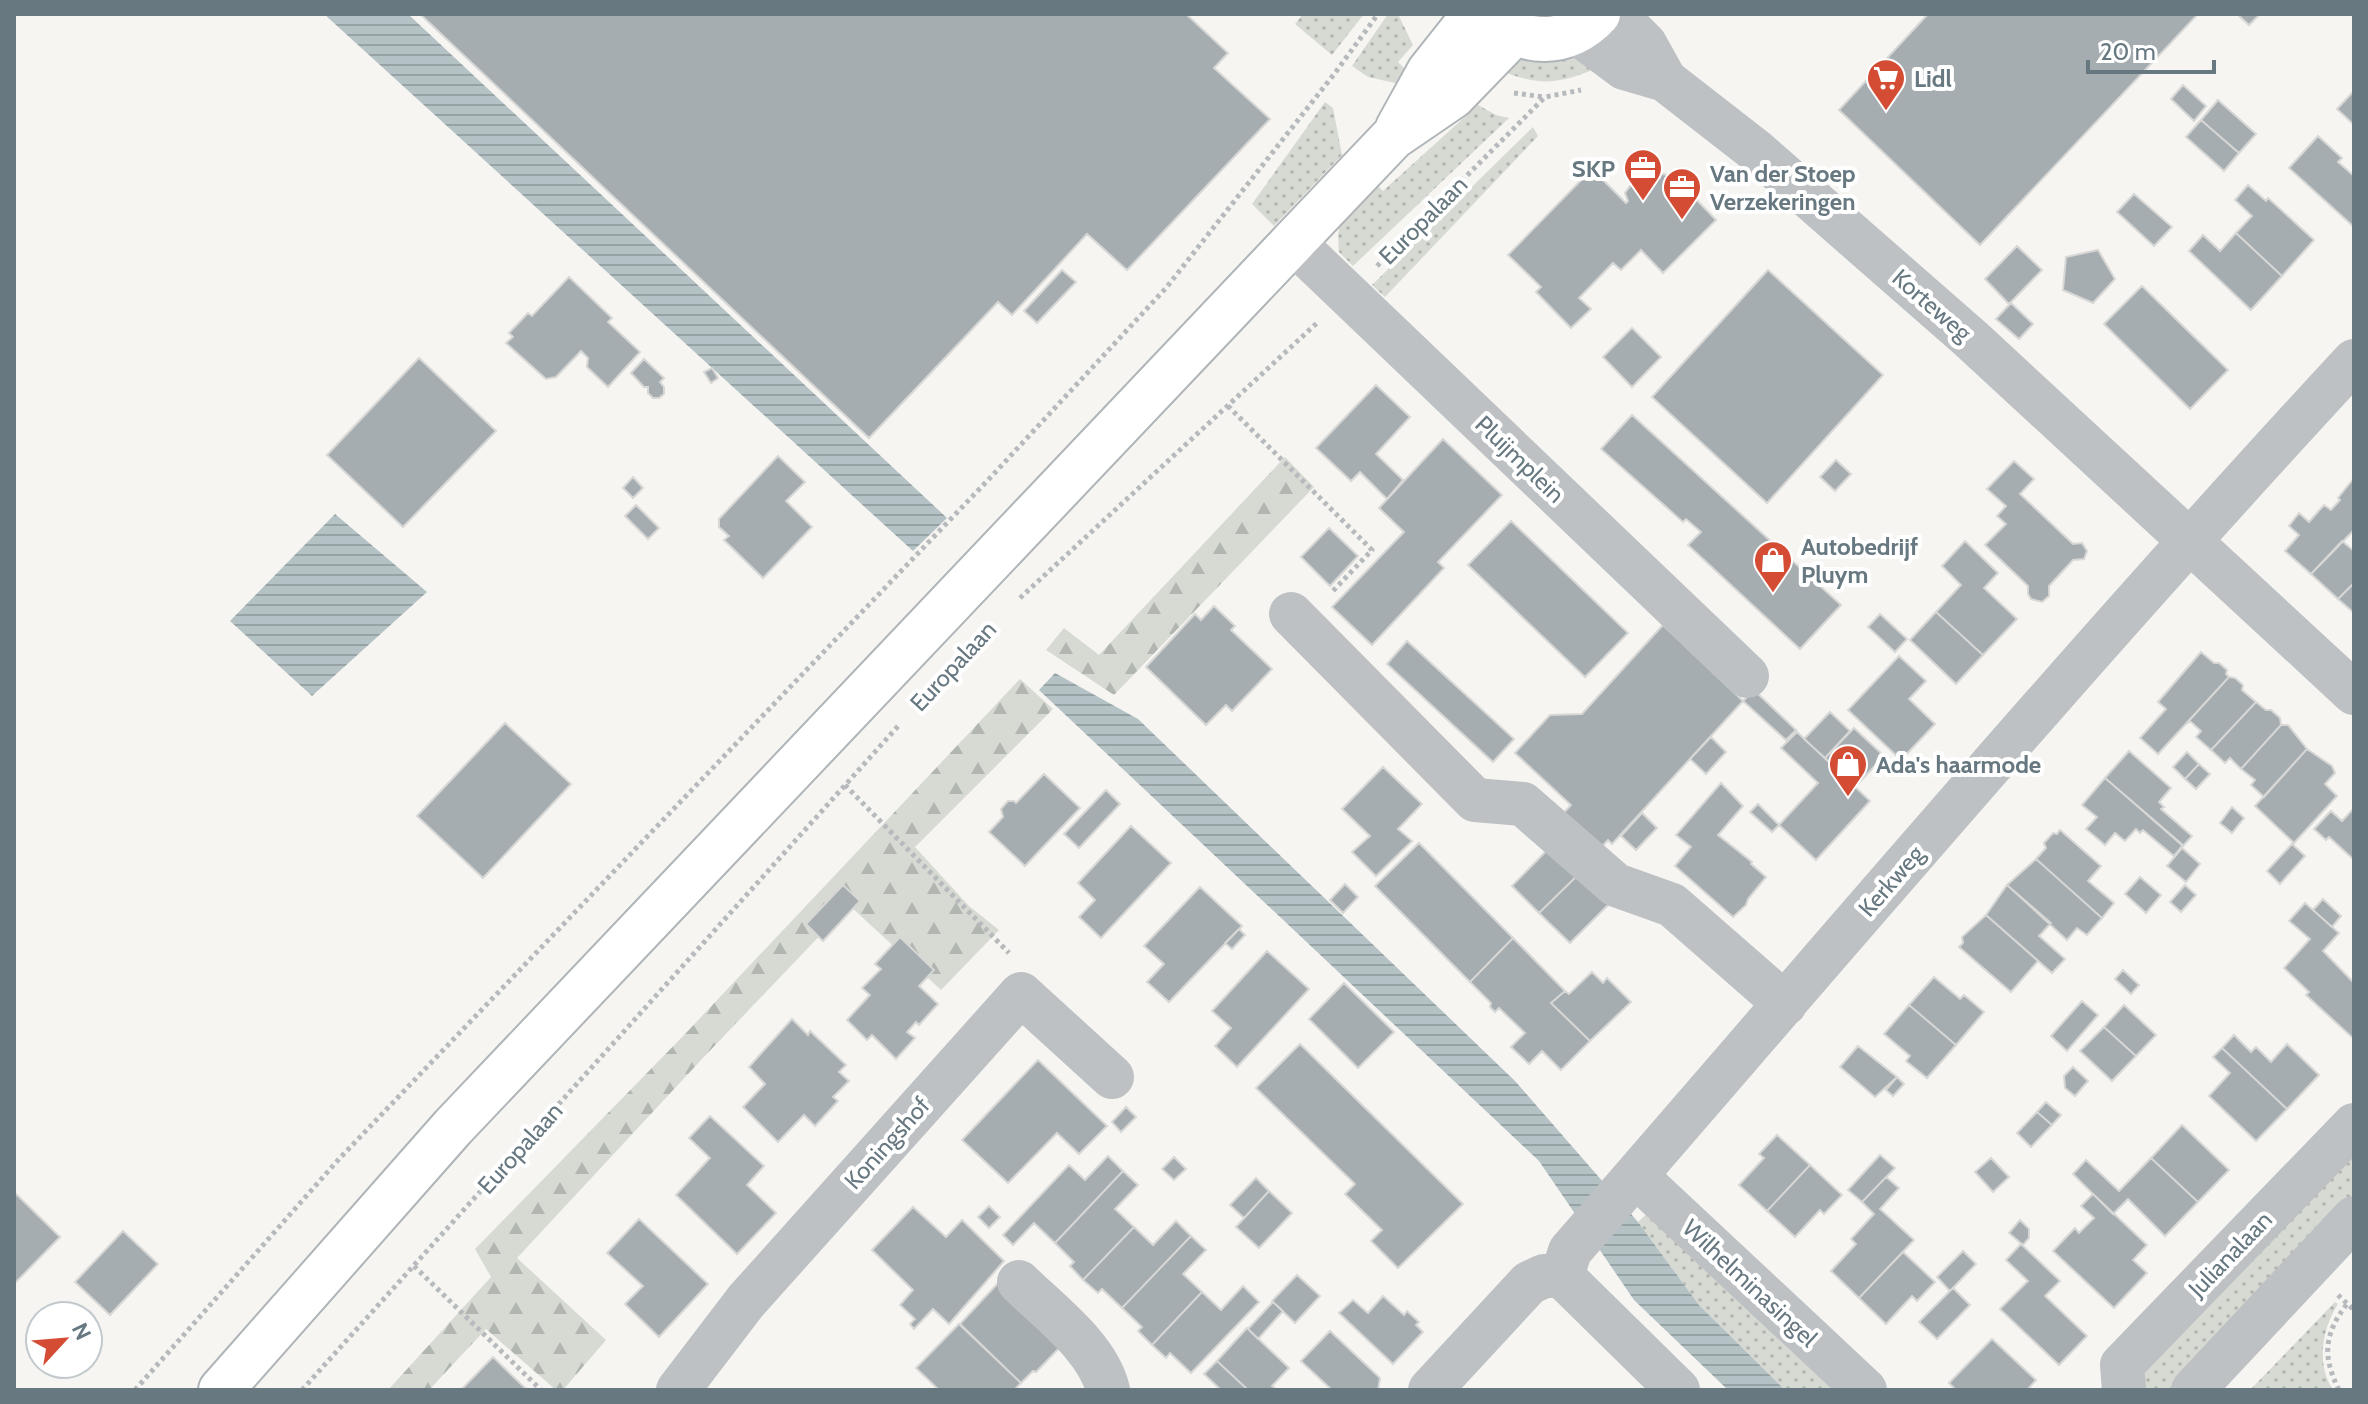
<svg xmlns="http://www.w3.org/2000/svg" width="2368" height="1404" viewBox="0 0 2368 1404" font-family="Cabin,sans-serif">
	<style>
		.grass { fill: url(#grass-dots) }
		.forest { fill: url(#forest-firs) }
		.water { fill: url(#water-rules) }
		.building { fill: #a5adb1; stroke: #d7d7d5; stroke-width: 2 }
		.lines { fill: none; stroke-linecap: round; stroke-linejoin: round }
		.major-casing { stroke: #aeb4b7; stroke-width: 48 }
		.path { stroke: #b7babc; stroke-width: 5; stroke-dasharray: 4 4; stroke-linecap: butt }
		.minor { stroke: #bdc1c4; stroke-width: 44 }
		.major { stroke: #fff; stroke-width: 44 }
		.labels { text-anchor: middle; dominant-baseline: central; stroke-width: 8; stroke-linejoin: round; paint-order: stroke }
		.poi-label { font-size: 24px; font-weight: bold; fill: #677881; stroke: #fff; text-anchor: start }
		.street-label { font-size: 24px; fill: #677881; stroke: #fff }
	</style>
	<defs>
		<pattern id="grass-dots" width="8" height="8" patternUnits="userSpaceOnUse" patternTransform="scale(2)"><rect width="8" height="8" fill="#d6dad2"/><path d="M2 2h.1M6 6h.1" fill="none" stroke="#b1b6b0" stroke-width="1.8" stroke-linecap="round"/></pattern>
		<pattern id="forest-firs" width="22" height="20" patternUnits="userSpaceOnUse" patternTransform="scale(2)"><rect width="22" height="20" fill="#d6dad2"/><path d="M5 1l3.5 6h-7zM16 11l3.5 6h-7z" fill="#b1b6b0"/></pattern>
		<pattern id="water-rules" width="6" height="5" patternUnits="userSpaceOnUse" patternTransform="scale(2)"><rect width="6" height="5" fill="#b5c2c5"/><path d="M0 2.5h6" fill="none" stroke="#97a2a5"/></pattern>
	</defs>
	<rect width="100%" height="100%" fill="#f6f5f2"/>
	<path class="grass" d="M1303,14H1364L1332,55L1295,24Z
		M1388,14H1398L1413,45L1398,62L1407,71L1395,83L1368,77L1352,66Z
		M1522,55L1572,56L1595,69C1557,85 1536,86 1497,69Z
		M1325,102L1333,108L1342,155L1274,226L1252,204Z
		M1478,105L1496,115L1509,118L1353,266L1339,252C1335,212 1348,209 1374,182L1383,191Z
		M1533,127L1538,136L1385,297L1372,285Z
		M2354,1145V1198L2169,1390H2138L2139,1373Z
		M1656,1205L1853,1390H1785L1699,1305L1638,1222Z
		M2335,1302L2338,1304C2322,1329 2316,1364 2333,1390H2250Z"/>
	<path class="forest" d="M1285,457L1314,487L1114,695L1046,650L1064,628L1099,655Z
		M1020,679L1053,709L915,847L969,906L999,930L941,990L849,905L702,1059L517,1258L606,1340L563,1390H556L486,1329L429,1390H388L491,1277L475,1249L686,1033Z"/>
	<path class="water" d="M324,14H408L947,518L913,551Z
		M335,514L427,592L312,696L230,621Z
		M1055,673L1138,719L1515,1081L1638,1222L1699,1305L1785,1390H1728L1634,1300L1539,1161L1039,690Z"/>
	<path class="building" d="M420,14H1186L1228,53L1214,68L1270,119L1127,270L1087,234L1012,315L998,302L869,438Z
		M1928,14H2198L1980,245L1839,110Z
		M2237,14H2260L2249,25Z
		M2183,85L2206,106L2194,121L2171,99Z
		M2352,93L2354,95V125L2337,109Z
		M2218,100L2256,134L2239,153L2201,120Z
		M2201,120L2239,153L2224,171L2186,137Z
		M2318,136L2342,158L2338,162L2354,176V227L2289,168Z
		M1592,169L1626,203L1628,201L1625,193L1630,186L1642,187L1656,173L1668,175L1678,182L1688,197L1691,194L1716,220L1663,273L1641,250L1621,270L1613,263L1579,298L1591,309L1571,328L1536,292L1541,287L1508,255Z
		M2248,185L2266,201L2268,198L2314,240L2282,276L2236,233L2252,216L2235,200Z
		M2134,194L2172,227L2154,246L2117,212Z
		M2236,233L2282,276L2251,310L2189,251L2203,235L2220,251Z
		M2017,246L2042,270L2009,304L1985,279Z
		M2098,250L2115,279L2093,303L2063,290L2066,257Z
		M1062,270L1076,282L1037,323L1024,311Z
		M1768,270L1883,375L1767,503L1652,397Z
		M569,277L612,318L608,322L640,352L608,387L587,367L588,358L581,351L556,377L546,379L506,343L513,337L509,333L528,313L532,316Z
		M2142,286L2228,370L2190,409L2104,324Z
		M2011,303L2033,324L2019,339L1996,319Z
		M1632,328L1661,357L1632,387L1603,357Z
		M419,358L496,431L403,527L327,455Z
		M644,359L664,378L660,382L664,387V394L659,398H653L648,393V387H644L631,373Z
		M712,368L718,378L711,383L704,372Z
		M1376,385L1410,417L1376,454L1403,480L1387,499L1360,472L1351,481L1316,448Z
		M1632,415L1841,605L1800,649L1688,545L1701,532L1686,519L1683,522L1601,449Z
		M1443,439L1502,495L1438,562L1444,568L1372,645L1332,607L1404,532L1379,508Z
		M778,456L805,482L786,501L812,527L763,578L724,540L729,536L719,527V519Z
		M1836,460L1851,474L1835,491L1820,477Z
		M2014,461L2034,479L2020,494L2073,544L2082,543L2087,551L2084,559L2073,560L2049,586V596L2042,602L2031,599L2028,594V586L1985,545L2006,524L1997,516L2006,506L1987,489Z
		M633,477L643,488L633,498L623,488Z
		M2354,478V530L2311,574L2285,551L2299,535L2289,526L2299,513L2309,522L2324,505L2331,510L2340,500L2338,498Z
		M636,505L659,528L648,539L625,516Z
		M1511,521L1628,633L1585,677L1468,565Z
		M1329,528L1358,556L1330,586L1301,557Z
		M1965,541L1998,573L1984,588L2017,619L1983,655L1936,612L1961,585L1942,566Z
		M2342,541L2354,551V583L2338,599L2311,574Z
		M2354,583V613L2338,599Z
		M1214,606L1235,626L1231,630L1272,669L1232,711L1226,705L1206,725L1146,667L1195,614L1201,620Z
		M1936,612L1983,655L1956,684L1910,640Z
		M1880,614L1907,639L1895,652L1868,627Z
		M1663,625L1743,701L1612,844L1608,840L1598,851L1561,816L1571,805L1515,753L1550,715L1582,714Z
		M1407,641L1514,739L1493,762L1387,664Z
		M2201,652L2214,663H2219L2227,670L2226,674L2229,677L2158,754L2140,738L2166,709L2158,702Z
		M1899,656L1926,681L1909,699L1935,724L1901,760L1848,710Z
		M2229,677L2235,678L2243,685L2242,690L2256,702L2211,750L2196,737L2201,731L2190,721L2185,725Z
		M1754,690L1796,730L1786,740L1743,701Z
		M2256,702L2266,710H2271L2280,718L2281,725L2241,769L2230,758L2225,763L2211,750Z
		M1830,712L1850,731L1825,758L1804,739Z
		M505,723L571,784L483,878L417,816Z
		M2281,725H2288L2307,749L2264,797L2251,785L2255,780L2241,769Z
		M1854,728L1884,756L1855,787L1825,758Z
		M1797,732L1870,801L1816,860L1779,825L1818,783L1781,748Z
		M1711,737L1726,752L1706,774L1690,759Z
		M2307,749L2332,766L2335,773L2325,784L2337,796L2294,843L2255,806Z
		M2129,751L2171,788L2159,802L2164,807L2161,809L2192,836L2183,846L2105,778Z
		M2187,752L2199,764L2185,779L2173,767Z
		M2199,764L2210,774L2196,789L2185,779Z
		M1383,767L1422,804L1398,829L1412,841L1376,876L1352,852L1370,836L1342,809Z
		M1044,774L1080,808L1025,866L989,832L1003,817L1001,809L1008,801H1014L1016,803Z
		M2105,778L2183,845L2174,856L2143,830L2140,833L2136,829L2125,841L2115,833L2105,845L2086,829L2097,817L2082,805Z
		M1721,783L1743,806L1718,835L1752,862L1751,864L1766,877L1748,899L1746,905L1733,917L1675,866L1691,847L1676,835Z
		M1106,790L1120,804L1079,848L1064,834Z
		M1758,804L1779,825L1772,832L1750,812Z
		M2232,807L2244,818L2232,833L2220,823Z
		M2354,808V860L2329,837L2326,840L2314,829L2331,811L2342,821Z
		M1642,813L1657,828L1636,850L1621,836Z
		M1131,826L1171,863L1101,938L1079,917L1095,900L1078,883Z
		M2060,830L2101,866L2088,881L2114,903L2102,918L2036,859L2046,848L2044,843L2053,833L2057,834Z
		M1555,842L1584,869L1539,913L1512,886Z
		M1419,843L1513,938L1470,982L1375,886Z
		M2292,844L2305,856L2280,884L2267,871Z
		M2182,848L2200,864L2186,882L2167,866Z
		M2036,859L2102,918L2087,935L2077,928L2067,940L2007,885Z
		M1584,869L1614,899L1570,943L1539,913Z
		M2140,877L2161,895L2146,913L2125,894Z
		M1345,884L1358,897L1343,913L1330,900Z
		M843,885L860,901L823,941L806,924Z
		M2007,885L2051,923L2039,936L2065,959L2052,973L1986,915Z
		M2185,885L2196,895L2181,912L2170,902Z
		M1200,887L1242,926L1169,1002L1147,982L1164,964L1144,946Z
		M2323,899L2341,916L2332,927L2313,910Z
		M2305,903L2339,933L2323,951L2354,983V1039L2306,995L2309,992L2284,968L2310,939L2289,921Z
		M1986,915L2038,961L2011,992L1959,947L1963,943L1962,937Z
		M1239,929L1245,935L1232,949L1225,943Z
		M900,937L934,970L919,986L938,1004L919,1025L916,1022L907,1032L915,1038L896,1059L872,1035L867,1040L847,1020L870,995L862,988L881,969L875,964Z
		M1513,938L1565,991L1551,1003L1590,1041L1561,1070L1542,1051L1529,1064L1511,1047L1525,1033L1499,1008L1495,1012L1490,1007L1491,1003L1470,982Z
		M1267,951L1309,989L1237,1067L1215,1046L1231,1028L1212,1011Z
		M2123,970L2139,985L2131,994L2115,979Z
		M1592,972L1603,983L1607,978L1631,1002L1590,1041L1551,1003L1565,991L1569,994Z
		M1934,977L1960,999L1964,995L1984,1012L1956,1045L1909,1005Z
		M1344,983L1394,1032L1358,1068L1309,1019Z
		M2082,1001L2098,1015L2067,1051L2051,1036Z
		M1909,1005L1956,1045L1927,1078L1906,1061L1910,1056L1884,1034Z
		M2124,1005L2156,1035L2136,1056L2104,1027Z
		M792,1019L808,1035L810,1031L846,1065L839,1072L849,1081L833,1097L838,1101L815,1126L804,1115L778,1142L743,1107L765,1084L749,1067Z
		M2104,1027L2136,1056L2112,1081L2080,1051Z
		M2234,1035L2251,1052L2256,1047L2271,1062L2287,1044L2319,1075L2287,1109L2222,1048Z
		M1300,1044L1463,1204L1398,1268L1371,1241L1382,1230L1345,1194L1355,1184L1256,1088Z
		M1858,1046L1897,1077L1875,1097L1840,1067Z
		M2222,1048L2287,1109L2256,1141L2209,1096L2230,1073L2213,1057Z
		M1038,1060L1107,1126L1079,1154L1057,1133L1008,1183L962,1140Z
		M2073,1067L2088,1081L2075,1096L2065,1088L2064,1076Z
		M1897,1077L1904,1084L1893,1096L1886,1090Z
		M2046,1102L2061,1115L2052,1125L2037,1112Z
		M1126,1107L1136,1117L1121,1132L1112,1122Z
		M2037,1112L2052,1125L2031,1147L2017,1133Z
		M710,1116L764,1166L747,1185L776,1213L737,1254L676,1195L710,1158L689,1138Z
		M2182,1125L2229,1170L2198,1202L2151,1158Z
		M1777,1135L1810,1165L1767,1211L1739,1185L1764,1158L1759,1154Z
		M1880,1155L1895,1168L1862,1202L1848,1190Z
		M1108,1156L1123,1171L1055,1243L1034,1223L1013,1245L1003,1235L1069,1165L1085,1180Z
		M1174,1157L1186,1169L1174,1180L1162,1169Z
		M1991,1158L2009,1177L1993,1192L1975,1172Z
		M2151,1158L2198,1202L2165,1236L2128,1199L2113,1214L2073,1174L2086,1160L2119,1191Z
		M1810,1165L1842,1195L1824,1214L1820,1210L1795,1237L1767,1211Z
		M1123,1171L1138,1185L1115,1209L1134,1227L1083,1280L1070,1266L1074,1262L1055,1243Z
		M1886,1177L1899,1188L1880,1209L1914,1240L1859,1298L1831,1271L1856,1244L1851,1239L1874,1214L1862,1202Z
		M1256,1178L1269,1191L1244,1218L1230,1205Z
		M1269,1191L1292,1213L1259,1248L1236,1227Z
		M14,1192L60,1237L14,1284Z
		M2093,1194L2147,1245L2133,1260L2147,1273L2114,1308L2053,1251L2075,1228L2079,1233L2094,1218L2081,1206Z
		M989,1206L1000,1217L989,1228L978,1217Z
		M913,1207L946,1237L962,1220L1004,1261L949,1324L933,1309L914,1329L910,1324L915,1319L900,1305L913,1290L872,1250Z
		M639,1219L708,1284L659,1337L625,1304L643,1286L607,1253Z
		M2020,1220L2029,1229V1238L2023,1245L2009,1233Z
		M1176,1221L1191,1236L1122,1308L1102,1289L1098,1293L1083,1280L1134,1227L1153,1245Z
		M123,1231L158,1264L110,1315L75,1282Z
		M1191,1236L1206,1250L1183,1274L1202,1292L1152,1345L1138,1331L1142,1327L1122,1308Z
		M2021,1244L2060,1281L2045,1296L2087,1336L2059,1365L2000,1309L2028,1281L2006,1260Z
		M1963,1251L1976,1264L1950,1291L1937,1277Z
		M1903,1252L1935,1282L1917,1301L1912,1296L1886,1324L1859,1298Z
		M1297,1275L1320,1296L1295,1323L1272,1301Z
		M1000,1281L1064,1343L1036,1372L1033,1371L1021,1383L960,1324Z
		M1243,1286L1259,1302L1191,1373L1170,1353L1166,1358L1152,1345L1202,1292L1221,1310Z
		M1953,1288L1970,1305L1937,1339L1919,1322Z
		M1383,1296L1404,1315L1407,1311L1419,1322L1416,1325L1423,1332L1393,1364L1339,1313L1353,1300L1368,1313Z
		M1273,1302L1283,1311L1258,1339L1248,1329Z
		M959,1324L1021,1383L1014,1390H939L916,1368Z
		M1247,1328L1289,1368L1272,1386L1277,1390H1248L1217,1361Z
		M1330,1331L1380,1378L1378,1390H1332L1304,1364L1301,1361Z
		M1992,1339L2036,1380L2027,1390H1956L1949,1383Z
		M493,1357L527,1390H461Z
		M1217,1361L1248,1390H1221L1204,1374Z"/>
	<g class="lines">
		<g class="major-casing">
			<path id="major" d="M1492,16C1523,47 1568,47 1598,14
				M1398,128L1429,72L1475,14
				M221,1390L453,1127L1293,242L1393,137L1453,96L1514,33"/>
		</g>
		<path class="path" d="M1514,93L1544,97
			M1377,266L1545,97L1581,90
			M1228,406L1372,550L1331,593
			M1020,598L1318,322
			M845,785L1009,953
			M414,1266L541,1390
			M2338,1295L2354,1310
			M135,1390L339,1159L989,479L1166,288L1335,73L1378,14
			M302,1390L900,724
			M2339,1390C2322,1356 2324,1334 2347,1304"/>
		<path class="minor" d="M1615,14L1645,44L1665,80
			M1576,32L1624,68L1665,80L1755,150L1971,339L2354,693
			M1293,242L1747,676
			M1291,614L1475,800L1523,804L1616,885L1672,905L1785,1004
			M1636,1176L1865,1390
			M1562,1276L1570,1251C1829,953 2085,651 2354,361
			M1562,1276L1678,1390
			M1019,1282C1049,1312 1098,1347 1108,1390
			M678,1390L746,1301L1021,994L1112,1077
			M1430,1390L1529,1283L1544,1276H1562
			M2124,1390L2122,1365L2354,1125
			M2193,1390L2354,1218"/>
		<use href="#major" class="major"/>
	</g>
	<defs>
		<g id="supermarket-pin" transform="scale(2)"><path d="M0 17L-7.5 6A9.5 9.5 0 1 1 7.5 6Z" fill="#d44c34" stroke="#fff"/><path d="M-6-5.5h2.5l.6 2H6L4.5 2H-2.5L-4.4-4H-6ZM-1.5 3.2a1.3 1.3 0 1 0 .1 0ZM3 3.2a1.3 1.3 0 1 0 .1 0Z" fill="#fff"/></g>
		<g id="office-pin" transform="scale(2)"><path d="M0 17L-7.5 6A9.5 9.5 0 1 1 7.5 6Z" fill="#d44c34" stroke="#fff"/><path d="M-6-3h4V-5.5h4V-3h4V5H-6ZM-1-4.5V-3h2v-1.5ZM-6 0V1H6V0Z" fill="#fff"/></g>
		<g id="shop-pin" transform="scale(2)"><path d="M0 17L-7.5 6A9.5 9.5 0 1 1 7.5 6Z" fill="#d44c34" stroke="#fff"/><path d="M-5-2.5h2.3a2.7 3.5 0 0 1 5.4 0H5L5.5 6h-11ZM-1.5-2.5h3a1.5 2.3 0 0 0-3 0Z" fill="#fff"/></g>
	</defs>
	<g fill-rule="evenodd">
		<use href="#supermarket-pin" x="1886" y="78"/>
		<use href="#office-pin" x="1643" y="168"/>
		<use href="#office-pin" x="1682" y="187"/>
		<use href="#shop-pin" x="1773" y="560"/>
		<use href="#shop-pin" x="1848" y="764"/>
	</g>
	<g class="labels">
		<g class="poi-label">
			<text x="1914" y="78">Lidl</text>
			<text x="1615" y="168" text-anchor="end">SKP</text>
			<text x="1710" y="173">Van der Stoep<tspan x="1710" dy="28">Verzekeringen</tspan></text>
			<text x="1801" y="546">Autobedrijf<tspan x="1801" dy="28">Pluym</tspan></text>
			<text x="1876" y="764">Ada's haarmode</text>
		</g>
		<g class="street-label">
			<text transform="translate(1423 220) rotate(-45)">Europalaan</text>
			<text transform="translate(1932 305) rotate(41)">Korteweg</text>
			<text transform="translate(1520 459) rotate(44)">Pluijmplein</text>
			<text transform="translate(953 666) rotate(-47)">Europalaan</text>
			<text transform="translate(1891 881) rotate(-49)">Kerkweg</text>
			<text transform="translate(887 1143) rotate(-48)">Koningshof</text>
			<text transform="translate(520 1148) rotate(-48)">Europalaan</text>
			<text transform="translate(2230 1254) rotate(-46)">Julianalaan</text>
			<text transform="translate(1750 1283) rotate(43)">Wilhelminasingel</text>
		</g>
	</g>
	<rect width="2368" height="1404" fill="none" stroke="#677881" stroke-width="32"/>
	<g transform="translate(64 1340) rotate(64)"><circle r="38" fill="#ffffff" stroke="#c2c9cd" stroke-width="2"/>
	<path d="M0-6L14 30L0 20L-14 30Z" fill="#d44c34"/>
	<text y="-12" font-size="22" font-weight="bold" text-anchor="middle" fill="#677881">N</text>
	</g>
	<path d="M2088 60v12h126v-12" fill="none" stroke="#677881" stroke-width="4"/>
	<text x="2100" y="60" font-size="24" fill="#677881" stroke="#ffffff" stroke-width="6" paint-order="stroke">20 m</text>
</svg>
